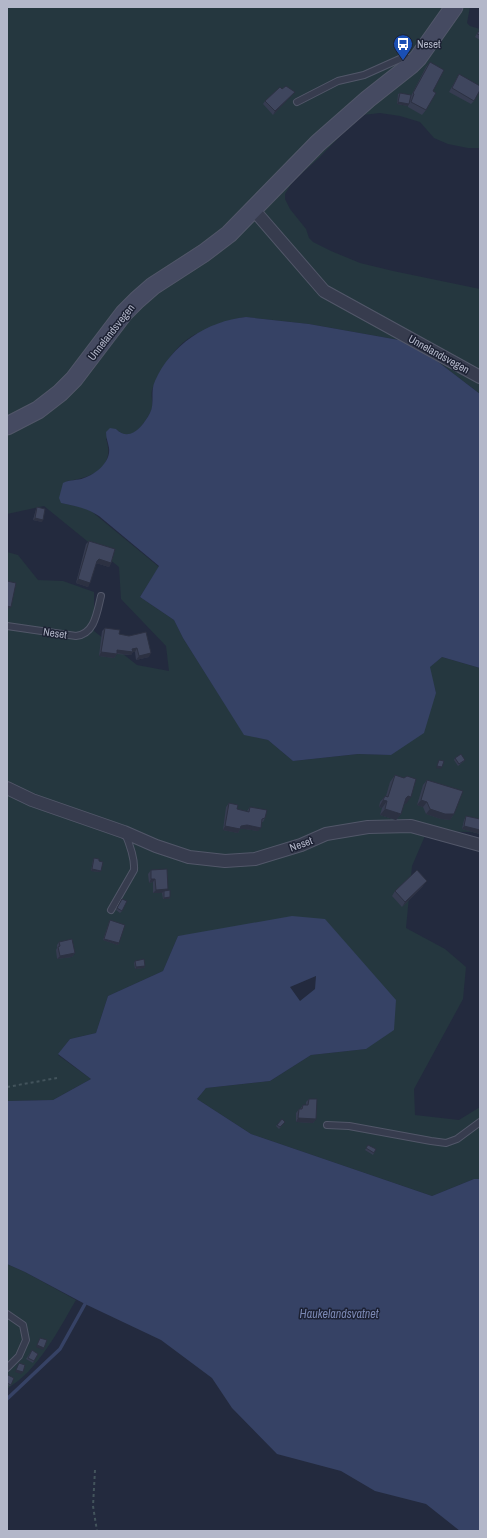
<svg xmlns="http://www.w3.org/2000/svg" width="487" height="1538" viewBox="0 0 487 1538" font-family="'Archivo Narrow',sans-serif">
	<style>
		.green { fill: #25373f }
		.water { fill: #364265; fill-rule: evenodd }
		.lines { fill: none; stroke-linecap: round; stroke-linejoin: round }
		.stream { stroke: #364265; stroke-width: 3.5 }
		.lane-casing { stroke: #525769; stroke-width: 8 }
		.street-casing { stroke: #525769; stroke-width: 14 }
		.secondary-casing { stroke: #525769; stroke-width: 19 }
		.path { stroke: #43545c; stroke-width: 2; stroke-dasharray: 3 3; stroke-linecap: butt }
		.lane { stroke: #373c4e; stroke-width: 6 }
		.street { stroke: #373c4e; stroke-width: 12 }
		.secondary { stroke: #454a61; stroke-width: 17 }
		.wall { fill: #363c51 }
		.shaded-wall { fill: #2c3142 }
		.building { fill: #3f465e; stroke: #2c3142 }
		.labels { text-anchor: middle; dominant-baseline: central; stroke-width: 3; stroke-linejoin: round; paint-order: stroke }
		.poi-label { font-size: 11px; fill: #b3b7c9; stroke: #1c2133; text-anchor: start }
		.street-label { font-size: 11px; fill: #b3b7c9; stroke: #1c2133 }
		.water-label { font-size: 12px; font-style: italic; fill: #7a87b2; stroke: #1c2133 }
	</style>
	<rect width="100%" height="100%" fill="#232a3e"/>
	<path class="green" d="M7,7H470L467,23L470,26L480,29V148H468L448,144L434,138L420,122L400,116L380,113L363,115L344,132L319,158L293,181L285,194V199L290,209L306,229L309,238L313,242L331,251L360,263L393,271L480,289V394L420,348L399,340L309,324L246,317C235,318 226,322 217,326C209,329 201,331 194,335C176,344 159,371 152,390C150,397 155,404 150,413C143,426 130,444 116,429L106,439C116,468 91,478 67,481L61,503L81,507L91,511L159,567L140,597L174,620L183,638L244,734L268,740L293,761L358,754L391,755L436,693L429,667L442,657L480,668V834L470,832L427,831L412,866L406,928L445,949L466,967L463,999L414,1089L415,1115L459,1120L480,1107V1179H474L432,1196L251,1134L197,1099L206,1088L270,1081L311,1055L366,1049L325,919L178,936L163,971L108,996L96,1033L70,1039L58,1055L91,1079L53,1100L7,1101V552L18,555L38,580L63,581L94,592V631L137,665L169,671L166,646L121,599L119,567L44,506L7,514Z
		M7,1264L25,1272L76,1300C62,1324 48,1351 28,1372C22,1378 14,1384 7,1389Z"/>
	<path class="water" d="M246,317L309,324L399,340L420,348L480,394V668L442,657L430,667L436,693L424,733L391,755L358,754L293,761L268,740L244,735L183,638L174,620L140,597L159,566L99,516C87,508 75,506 61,503L59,498L63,483C70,479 77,481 84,478C96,474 111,462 109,448C108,442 106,438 106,432L110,428L116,429C130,443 143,426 150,413C155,403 150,391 155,381C171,345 207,321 246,317Z
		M292,916L325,919L396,1000L394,1030L366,1049L311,1055L270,1081L206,1088L197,1099L251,1134L432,1196L474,1179H480V1531H460L426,1504L375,1491L341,1471L277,1454L232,1408L212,1378L161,1340L85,1304L25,1272L7,1264V1101L53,1100L91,1079L58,1054L70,1039L96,1033L108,996L163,971L178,936ZM316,976L315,989L300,1001L290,987Z"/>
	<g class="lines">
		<path class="stream" d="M7,1399L60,1349L85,1304"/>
		<g class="lane-casing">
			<path id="lane" d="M297,102L338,81L364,75L402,58H414
				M7,626L76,636C95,634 97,612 101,596
				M111,910L134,870C135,858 130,845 125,833
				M327,1125L349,1126L431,1141L446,1143L457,1139L480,1122
				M7,1314L23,1325L26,1340L19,1356L7,1368"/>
		</g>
		<g class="street-casing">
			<path id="street" d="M253,209L324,291L480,377
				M7,788L32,800L124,832L156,846L189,857L225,861L255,859L301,845L326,834L368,827L411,826L480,845"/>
		</g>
		<g class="secondary-casing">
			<path id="secondary" d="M7,426L38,410L60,393L74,379L124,313L137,300L153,286L204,253L229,234L318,143L368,99L411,65L418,58L454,7"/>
		</g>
		<path class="path" d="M7,1087L57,1078
			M95,1470L93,1506L97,1531"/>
		<use href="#lane" class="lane"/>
		<use href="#street" class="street"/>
		<use href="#secondary" class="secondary"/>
	</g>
	<path class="wall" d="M480,28V40L475,37Z
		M430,62L433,91L426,110L422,115L408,107V105V106L397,104L398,94L400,93L411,96L426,67Z
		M459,74L474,101L471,104L449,92Z
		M295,92L292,95L273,115L263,104L265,101Z
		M37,507L42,522L33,520L36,509Z
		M89,541L111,563L109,567L96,563L88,587L76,583L86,544Z
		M105,628L119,634L149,657L136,660L135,652H133L131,655L117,654L114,658L99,656L102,631Z
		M455,758L465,760L463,762L458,766L454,760Z
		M395,775L406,804L404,803L401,814L396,820L380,815L382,808L379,807L380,802L385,796H386L390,782Z
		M427,780L454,814L450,820L441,819L426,814L423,807L417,805L423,785Z
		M229,803L237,809L247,811L250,807L265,818L263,822H262L258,831L245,829H240L238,833L223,830L226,807Z
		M466,816L480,819V818V834L462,829L464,820Z
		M94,858L99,861L100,872L91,871L93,860Z
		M151,870L167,891L170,897L169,899H163L162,893H153V882L149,883L148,874Z
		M423,886L402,907L392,896L395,891Z
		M122,899V911L120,913L116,910Z
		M110,920L119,943L118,945L103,940L109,922Z
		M59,942L75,953L72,957L57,959L56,950L57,948V945Z
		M135,961L145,966L144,968L135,969L134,963Z
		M309,1099L316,1119L313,1123L296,1122V1113L299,1109H300L303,1105H306V1102Z
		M282,1119L285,1122L279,1129L276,1126Z
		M368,1145L376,1149L373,1155L365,1150Z
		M32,1350L38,1354L33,1363L26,1359Z
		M8,1375L11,1385L10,1386L7,1385V1377Z"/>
	<path class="shaded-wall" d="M295,92L292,95L273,115L275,111Z
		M398,102L409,104L408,106L397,104Z
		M35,518L43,520L42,522L33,520Z
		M99,559L111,563L109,567L96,563L94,565Z
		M78,579L90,583L88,587L76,583Z
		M7,606L11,607L10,608H7Z
		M137,648L135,652H133L131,655L115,653L117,650Z
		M101,652L117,654L114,658L99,656Z
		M151,653L149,657L136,660L139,656Z
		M437,766L442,767L441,769L436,768Z
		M408,796L411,797L406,804L403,803L406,798Z
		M383,800L387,801L382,808L379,807Z
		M421,800L427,802L423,807L417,805Z
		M385,809L401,814L396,820L380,815Z
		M430,809L454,814L450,820L441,819L426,814Z
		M247,825L261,828L258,831L245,829H240L238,833L223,830L225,826H241Z
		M464,826L480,830V834L462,829Z
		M92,869L101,871L100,872L91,871Z
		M151,879H155L153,882L149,883Z
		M427,881L423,886L402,907L405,902Z
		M168,889L166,893L164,891L162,893H153L156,890Z
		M170,897L169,899H163L164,898Z
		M104,939L119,943L118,945L103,940Z
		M75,953L72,957L57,959L60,956Z
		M145,966L144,968L135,969L136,967Z
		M298,1118L316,1119L313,1123L296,1122Z
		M37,1345L44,1348L43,1350L36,1347Z
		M16,1370L23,1372L21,1374L15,1372Z"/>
	<path class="building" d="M480,29V35L477,34Z
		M430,62L444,70L433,91L436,93L426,110L411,102L414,94L413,93Z
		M459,74L480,86V90L474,101L452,88Z
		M286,86L295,92L275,111L265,101L280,87L282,89Z
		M400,93L411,95L409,104L398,102Z
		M37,507L45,509L43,520L35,518Z
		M89,541L115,549L111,563L99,559L97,561L90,583L78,579Z
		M7,581L16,583L11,607L7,606Z
		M105,628L120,630L119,634L129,636L146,632L151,653L139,656L137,648L132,649L133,652L117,650V654L101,652Z
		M461,754L465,760L459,764L455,758Z
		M439,760L444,761L442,767L437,766Z
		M395,775L404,778L407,776L416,779L411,797L408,796L406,798L401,814L385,809L387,801L383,800L385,796L388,797Z
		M427,780L463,791L454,814H445L430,809L427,802L421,800Z
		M229,803L238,805L237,809L249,812L250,807L267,810L265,818L262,819L261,828L247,825L241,826L240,829L225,826Z
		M466,816L480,819V830L464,826Z
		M94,858L99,859V861L103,862L101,871L92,869Z
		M167,869L168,889L156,890L155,879H151V870Z
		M417,870L427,881L405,902L395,891Z
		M170,890V897L164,898V891Z
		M122,899L127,901L122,911L117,908Z
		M110,920L125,925L119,943L104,939Z
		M72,939L75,953L60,956L58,947L60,946L59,942Z
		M144,959L145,966L136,967L135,961Z
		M309,1099H317L316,1119L298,1118L299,1109H302L303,1105H308Z
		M282,1119L285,1122L280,1127L277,1125Z
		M368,1145L376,1149L374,1153L366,1148Z
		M40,1338L47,1340L44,1348L37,1345Z
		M32,1350L38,1354L34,1361L28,1358Z
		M19,1363L25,1365L23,1372L16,1370Z
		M8,1375L14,1378L11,1385L7,1383V1378Z"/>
	<defs>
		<g id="bus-pin" transform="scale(1)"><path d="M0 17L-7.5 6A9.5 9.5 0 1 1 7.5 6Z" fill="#1a4fb4" stroke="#1c2133"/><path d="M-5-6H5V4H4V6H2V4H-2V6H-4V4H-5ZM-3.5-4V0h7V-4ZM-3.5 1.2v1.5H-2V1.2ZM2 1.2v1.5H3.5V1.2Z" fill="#fff"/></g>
	</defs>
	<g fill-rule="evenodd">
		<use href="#bus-pin" x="403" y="44"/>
	</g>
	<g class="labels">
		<g class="poi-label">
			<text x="417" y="44">Neset</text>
		</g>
		<g class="street-label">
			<text transform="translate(111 332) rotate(-52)">Unnelandsvegen</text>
			<text transform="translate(439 354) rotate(29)">Unnelandsvegen</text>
			<text transform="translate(55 633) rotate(8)">Neset</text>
			<text transform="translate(301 844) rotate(-20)">Neset</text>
		</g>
		<g class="water-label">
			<text x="339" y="1314">Haukelandsvatnet</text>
		</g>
	</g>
	<rect width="487" height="1538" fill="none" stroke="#b3b7c9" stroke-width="16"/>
</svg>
